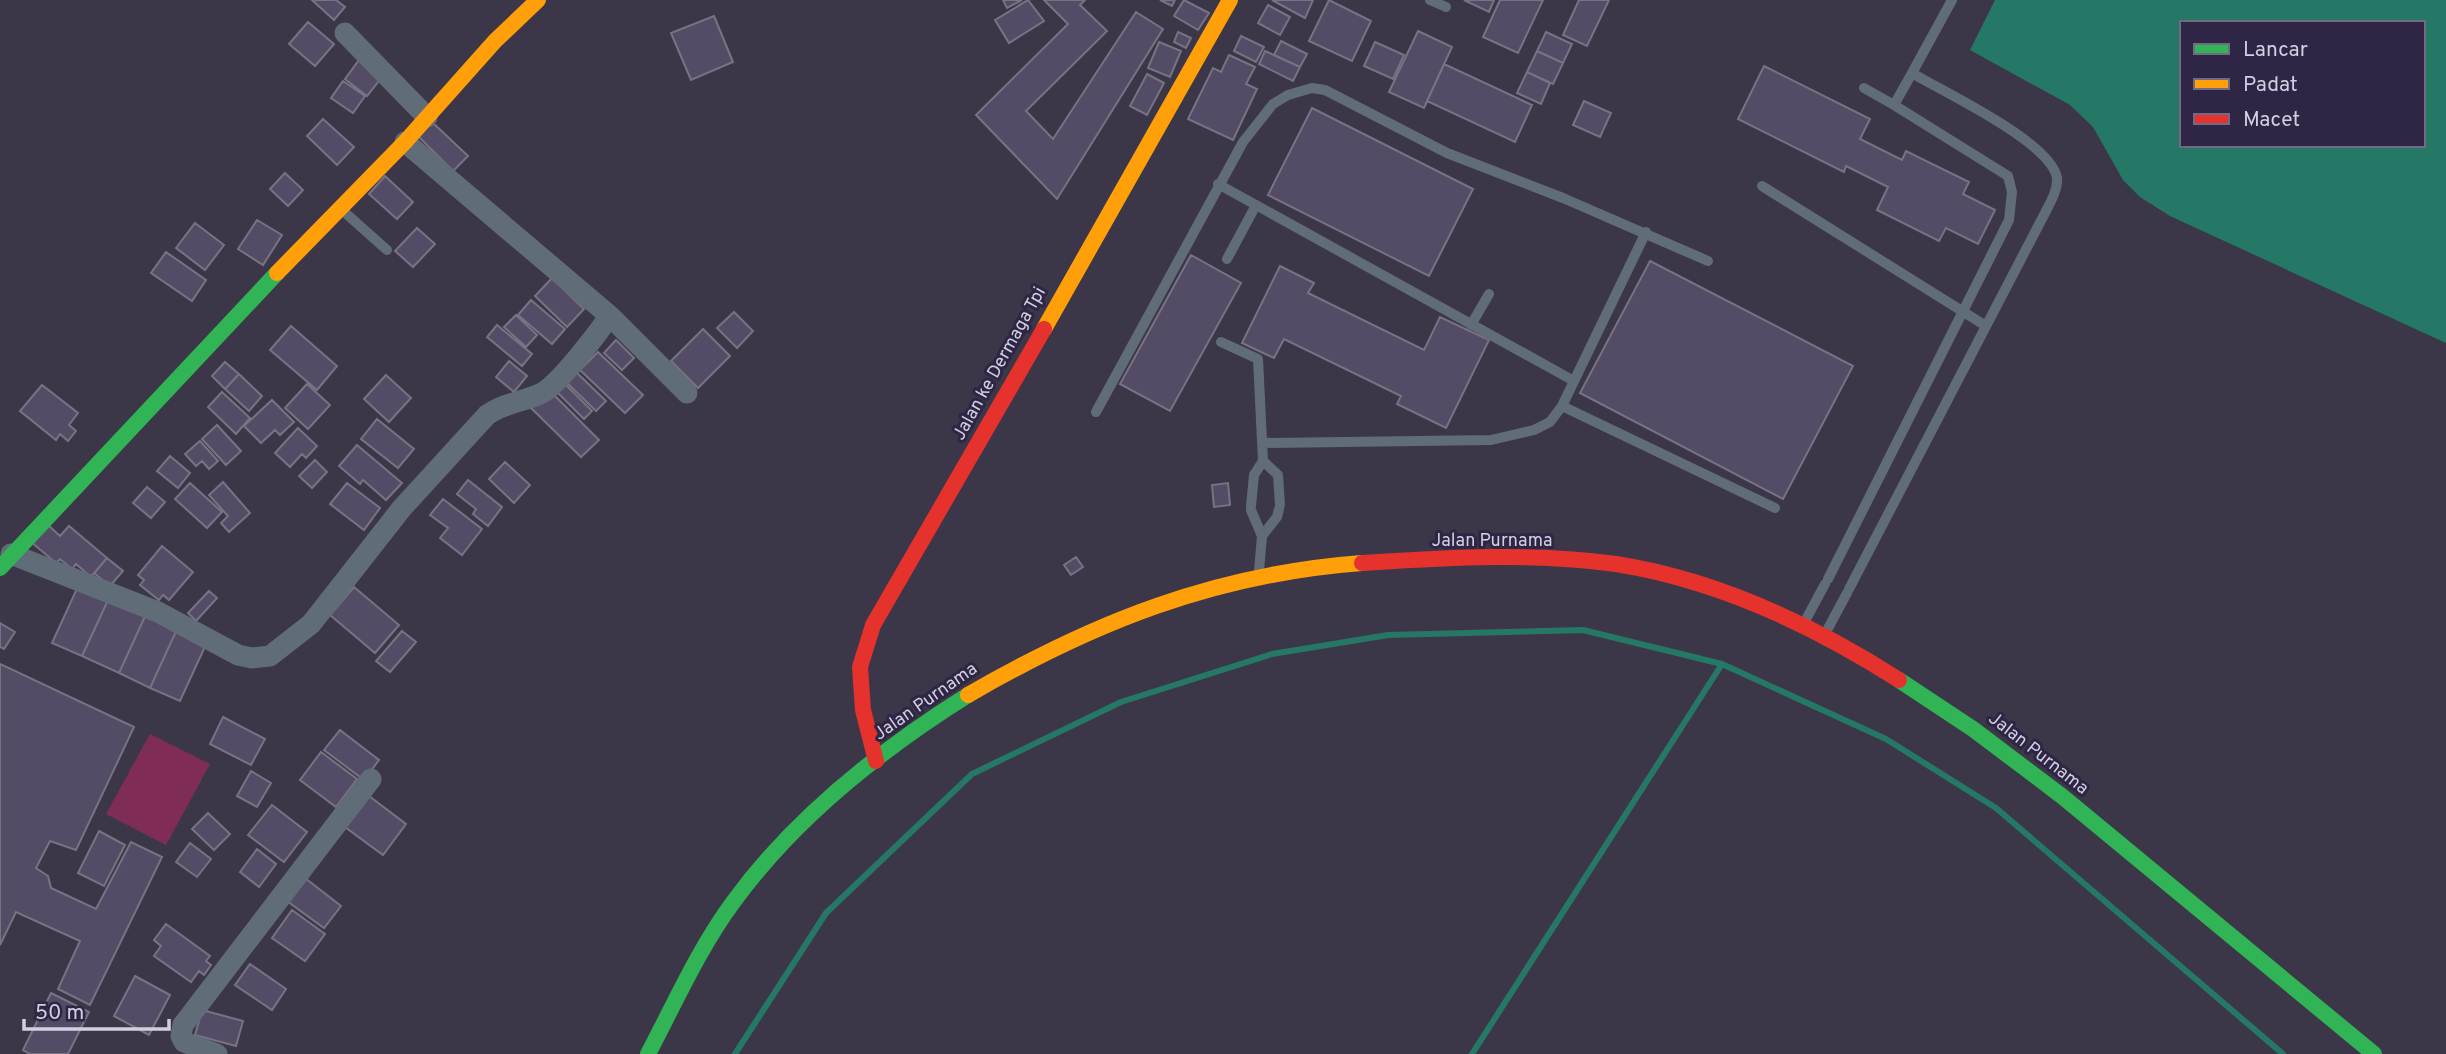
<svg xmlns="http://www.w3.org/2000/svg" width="2446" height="1054" viewBox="0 0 2446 1054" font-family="Overpass,sans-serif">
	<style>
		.green { fill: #7f2d57 }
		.water { fill: #257866; fill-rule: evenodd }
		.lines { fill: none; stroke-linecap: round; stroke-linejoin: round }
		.stream { stroke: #257866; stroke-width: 6 }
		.building { fill: #544c66; stroke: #777382; stroke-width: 2 }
		.lane { stroke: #606d78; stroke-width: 10 }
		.street { stroke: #606d78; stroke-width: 21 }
		.fast { stroke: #30b455; stroke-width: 16 }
		.slow { stroke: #ff9f0a; stroke-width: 16 }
		.jam { stroke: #e5322d; stroke-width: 16 }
		.labels { text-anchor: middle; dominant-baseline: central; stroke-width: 6; stroke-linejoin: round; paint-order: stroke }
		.street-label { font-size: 18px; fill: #d2cfe2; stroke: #2e2644 }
	</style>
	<rect width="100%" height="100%" fill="#3c3748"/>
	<path class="green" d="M150,734L210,764L166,845L106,814Z"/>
	<path class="water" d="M1995,0H2446V343L2170,216L2140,197L2123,180L2093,127L2070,105L1970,50ZM2182,23H2423V145H2182Z"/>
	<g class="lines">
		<path class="stream" d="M735,1054L826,913L972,774L1121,702L1272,654L1388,635L1583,630L1722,664L1886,739L1996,808L2283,1054
			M1472,1054L1722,664"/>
	</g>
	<path class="building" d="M312,0H336L345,7L334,20Z
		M1003,0H1022L1007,8Z
		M1028,0L1044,21L1009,43L995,20Z
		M1044,0H1085L1080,5L1107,31L1026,111L1053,139L1136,12L1163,29L1057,199L976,115L1068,24Z
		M1160,0H1175L1172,6Z
		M1184,0L1209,13L1198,30L1174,16Z
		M1272,0H1313L1305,18Z
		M1329,0L1371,21L1352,61L1309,41Z
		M1464,0H1494L1489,12Z
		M1500,0H1543L1518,53L1483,37Z
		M1579,0H1609L1587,46L1563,35Z
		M1268,5L1290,17L1280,35L1258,23Z
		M714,16L733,62L691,80L671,33Z
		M308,22L334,44L315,66L289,44Z
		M1418,31L1452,47L1424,108L1389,92Z
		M1178,32L1191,38L1186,48L1174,42Z
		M1546,32L1572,44L1563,63L1537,51Z
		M1241,36L1264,47L1256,62L1234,51Z
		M1281,41L1307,54L1300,67L1274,55Z
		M1159,42L1181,51L1170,77L1148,68Z
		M1375,42L1404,55L1393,79L1364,66Z
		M1265,51L1300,67L1293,81L1259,64Z
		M1537,51L1563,63L1553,84L1527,72Z
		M1229,55L1255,67L1246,84L1257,89L1233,140L1188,119L1213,68L1221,72Z
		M359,60L382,77L367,96L345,79Z
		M1444,64L1532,105L1515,142L1427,101Z
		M1764,66L1870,119L1860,139L1902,160L1906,151L1969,182L1963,194L1995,210L1978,244L1946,228L1939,241L1877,210L1888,187L1846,166L1844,172L1738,119Z
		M1527,72L1550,83L1541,104L1517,93Z
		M1147,74L1164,83L1147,115L1130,106Z
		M343,81L365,96L353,113L331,98Z
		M1584,101L1611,113L1600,137L1573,125Z
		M1312,108L1473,189L1429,276L1268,195Z
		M323,119L354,147L337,165L307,136Z
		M432,122L468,156L453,171L418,136Z
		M285,173L303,190L288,206L270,189Z
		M385,176L413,202L397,219L369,194Z
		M257,220L282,235L263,265L238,249Z
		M195,223L224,245L205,270L176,248Z
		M417,228L435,244L413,267L395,251Z
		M166,252L206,280L192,301L151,273Z
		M1191,255L1241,283L1170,411L1120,384Z
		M1650,261L1853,366L1783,499L1580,393Z
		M1280,266L1314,283L1308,293L1424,350L1440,317L1489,340L1446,428L1397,404L1401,396L1284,339L1274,358L1242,343Z
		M552,278L584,309L567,327L535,296Z
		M531,300L565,329L552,344L518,315Z
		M734,312L753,331L737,348L717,328Z
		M516,315L537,335L526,347L504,327Z
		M497,325L532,354L522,366L487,337Z
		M291,326L337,366L317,390L270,350Z
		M703,329L730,356L698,388L671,361Z
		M616,340L634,358L622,370L604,353Z
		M598,352L643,395L625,413L580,370Z
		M509,361L527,376L514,392L496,377Z
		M225,362L239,374L225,389L212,376Z
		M575,371L606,401L596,411L565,381Z
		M239,374L262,396L249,411L225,389Z
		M386,375L411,398L389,422L364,399Z
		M562,381L592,411L584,419L554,389Z
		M307,384L330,405L308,429L285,408Z
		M42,385L78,413L69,425L76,431L68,441L60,434L56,440L20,411Z
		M548,389L599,440L581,457L530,407Z
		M222,392L250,418L236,434L208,407Z
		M272,400L294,422L280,435L275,430L261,443L244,426Z
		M377,419L414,449L398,468L361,439Z
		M217,425L241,451L226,465L202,439Z
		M298,428L317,446L306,458L302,454L290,467L275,453Z
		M200,441L218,461L209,469L202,461L196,466L185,454Z
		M357,445L402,483L386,500L363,480L360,484L339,466Z
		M170,456L190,473L178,488L157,471Z
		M315,460L327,472L312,488L299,476Z
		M505,462L530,485L514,503L489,479Z
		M468,480L502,507L488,526L473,514L476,509L457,494Z
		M223,482L250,513L229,532L221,523L228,516L209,495Z
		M190,483L222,512L207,528L175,499Z
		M347,483L380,508L364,530L330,504Z
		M1228,483L1230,505L1214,507L1212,485Z
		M147,487L165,502L151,518L133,503Z
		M443,499L482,529L462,555L440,538L448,528L430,515Z
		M47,524L60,536L69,526L107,558L91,577L76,564L72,569L60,559L56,563L31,542Z
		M162,546L193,572L169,600L163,595L159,600L140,585L144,580L138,575Z
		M1076,557L1083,567L1071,575L1064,565Z
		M107,558L123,571L110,586L94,573Z
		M80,582L110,596L82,656L52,643Z
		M354,587L399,625L375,653L330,615Z
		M209,591L217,598L196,621L188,613Z
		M110,596L147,612L119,673L82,656Z
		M147,612L178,627L150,688L119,673Z
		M0,623L15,632L4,649L0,647Z
		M178,627L208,640L180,701L150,688Z
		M402,631L416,642L390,672L376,661Z
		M0,664L134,727L76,850L50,841L36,868L48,876L51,888L96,909L131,842L162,857L90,1005L58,989L80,941L16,912L0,945Z
		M223,717L265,739L251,765L210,744Z
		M340,730L379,760L364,780L324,750Z
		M321,752L357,779L336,807L300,780Z
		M251,771L271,783L257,807L237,796Z
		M369,796L406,824L383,855L345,827Z
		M272,805L307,832L284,862L248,835Z
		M208,813L230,834L214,850L192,829Z
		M99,831L125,845L104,886L78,873Z
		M190,843L211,859L197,877L176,862Z
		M257,849L276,864L259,887L240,872Z
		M305,878L341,906L324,928L287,901Z
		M292,910L325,934L305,961L272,938Z
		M166,924L210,956L206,961L211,965L204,975L199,971L191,982L154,956L161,946L154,940Z
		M250,964L286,989L272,1010L235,985Z
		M135,976L170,995L149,1035L114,1016Z
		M51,993L89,1012L68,1054H30L23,1050Z
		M202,1010L243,1021L236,1046L195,1035Z"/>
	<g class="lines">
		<path class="lane" d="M1430,0L1446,7
			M1912,73L1952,0
			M1864,88L1894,105
			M1218,184L1574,381
			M1762,186L1986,326
			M342,210L387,250
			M1227,259L1256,205
			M1471,325L1489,294
			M1221,342L1258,359L1263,461
			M1562,406L1775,508
			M1096,412L1243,142L1273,104L1288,95L1312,88L1325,90L1447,153L1563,198L1708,261
			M1262,443L1491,440L1534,430L1550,422L1562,406L1646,232
			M1251,506L1254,475L1263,461L1278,475L1280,505
			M1251,510L1262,536L1277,517L1279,509
			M1259,571L1262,536
			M1828,579L2009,220L2012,192L2008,176L1894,105L1912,73C1945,93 2051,142 2057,178C2058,190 2050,203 2045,213L1849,589
			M1804,623L1825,584
			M1825,634L1847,593"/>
		<path class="street" d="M345,33L427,117
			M405,142L610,316L687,393
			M11,554L158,612L238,655L252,658L270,656L311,624L402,508L487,415C503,403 524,402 542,393C560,383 597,334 610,316
			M217,1054L184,1042L181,1036L183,1025L371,779"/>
		<path class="fast" d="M0,568L277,273
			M1899,680L1973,729L2063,797L2374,1054
			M648,1054C675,1003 699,948 734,901C794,819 882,749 968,695"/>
		<path class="slow" d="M277,273L405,142L495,41L538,0
			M1044,329L1230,0
			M968,695C1094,622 1215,574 1362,563"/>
		<path class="jam" d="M1362,563C1443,558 1535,552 1616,564C1718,580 1813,625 1899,680
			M876,761L863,710L860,667L873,625L1044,329"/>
	</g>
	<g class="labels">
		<g class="street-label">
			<text transform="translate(1000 364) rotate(-61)">Jalan ke Dermaga Tpi</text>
			<text x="1492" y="541">Jalan Purnama</text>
			<text transform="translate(926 702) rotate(-35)">Jalan Purnama</text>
			<text transform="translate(2038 754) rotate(38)">Jalan Purnama</text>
		</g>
	</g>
	<rect x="2180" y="21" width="245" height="126" fill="#2e2644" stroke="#706a83" stroke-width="2"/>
	<rect x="2194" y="44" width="35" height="10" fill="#30b455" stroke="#706a83" stroke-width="2"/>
	<text x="2243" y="56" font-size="21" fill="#d2cfe2">Lancar</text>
	<rect x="2194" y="79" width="35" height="10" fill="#ff9f0a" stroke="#706a83" stroke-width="2"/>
	<text x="2243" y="91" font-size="21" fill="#d2cfe2">Padat</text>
	<rect x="2194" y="114" width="35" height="10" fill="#e5322d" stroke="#706a83" stroke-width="2"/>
	<text x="2243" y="126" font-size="21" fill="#d2cfe2">Macet</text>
	<path d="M24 1019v10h145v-10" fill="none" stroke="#d2cfe2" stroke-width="3.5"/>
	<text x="35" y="1019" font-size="21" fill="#d2cfe2" stroke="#2e2644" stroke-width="5" paint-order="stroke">50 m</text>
</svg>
